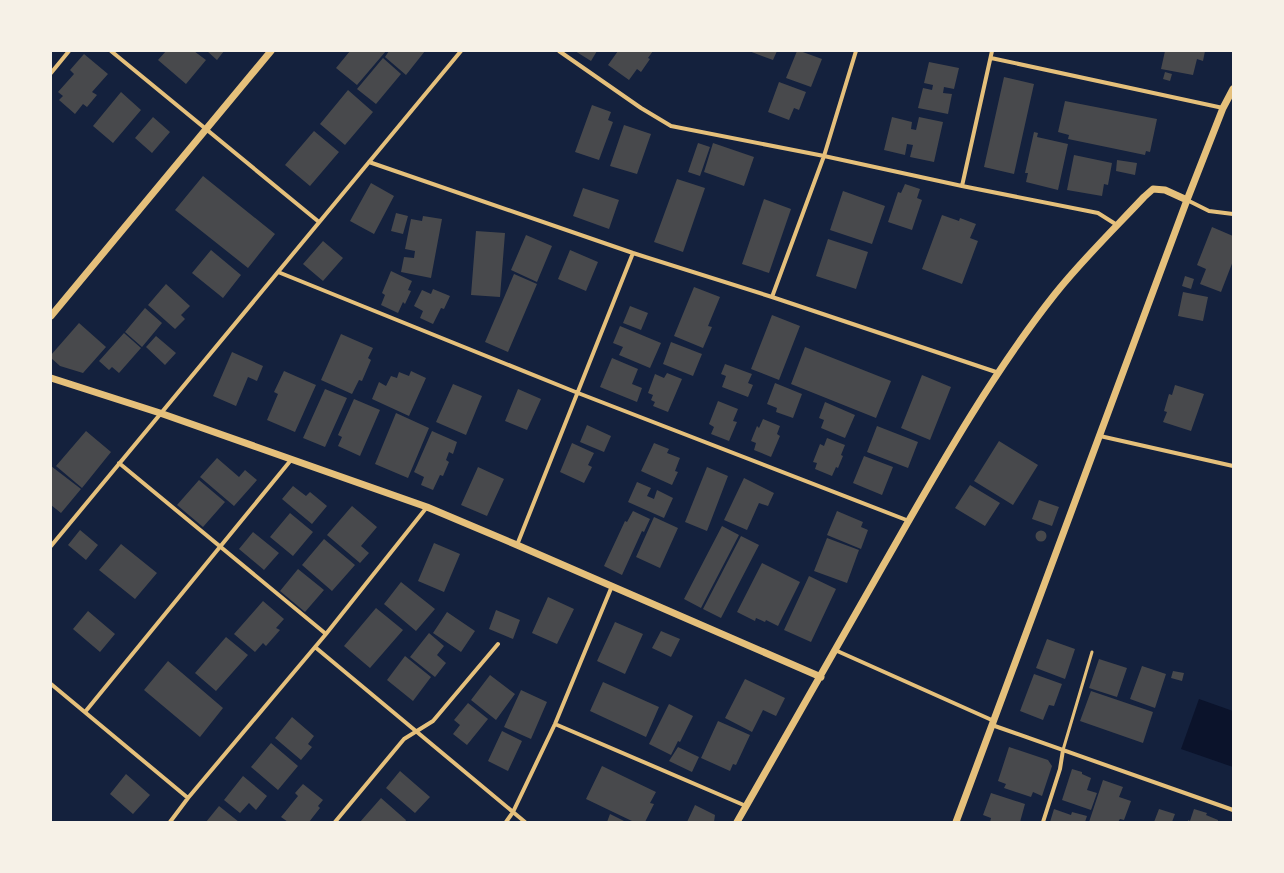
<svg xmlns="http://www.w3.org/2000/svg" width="1284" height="873" viewBox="0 0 1284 873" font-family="Inter,sans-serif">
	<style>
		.water { fill: #0b132b }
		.building { fill: #48494c }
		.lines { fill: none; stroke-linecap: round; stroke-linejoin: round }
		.service { stroke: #e5c07b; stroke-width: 3 }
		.minor { stroke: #e5c07b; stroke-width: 4 }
		.tertiary { stroke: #e5c07b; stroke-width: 7 }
	</style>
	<rect width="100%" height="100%" fill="#14213d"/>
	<path class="water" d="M1199,699L1233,711V767L1181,749Z"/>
	<path class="building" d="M166,51H194L206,60L186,84L158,60Z
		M207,51H224L217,60Z
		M350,51H386L357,85L336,68Z
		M389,51H425L406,75L385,57Z
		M575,51H597L591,61Z
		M618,51H653L648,58L650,59L641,72L637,69L629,80L608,65Z
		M749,51H777L773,60Z
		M797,51H800L822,59L811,87L786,78Z
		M1165,51H1205L1203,61L1197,59L1193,75L1161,69Z
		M84,54L108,74L92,92L97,95L87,107L83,104L75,114L59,100L63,96L58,92L74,74L70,70Z
		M383,58L401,74L376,104L357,89Z
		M929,62L959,68L954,89L944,87L943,93L952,94L948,114L918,108L923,88L932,90L933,85L924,83Z
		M1165,72L1172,74L1170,81L1163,79Z
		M1004,77L1034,84L1014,174L984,167Z
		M779,82L806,92L799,110L794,108L789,120L768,112Z
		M348,90L373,112L345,145L320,124Z
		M121,92L141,110L113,143L93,126Z
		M1065,101L1157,119L1150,152L1146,151L1145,155L1068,139L1069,135L1058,132Z
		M592,105L611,112L608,120L613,122L599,160L575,152Z
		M153,117L170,132L152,153L135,138Z
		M892,117L912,122L911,129L916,130L919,117L943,122L934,162L910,157L913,145L907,144L905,155L884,150Z
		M624,125L651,134L637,174L610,166Z
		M314,131L339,152L310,186L285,165Z
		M1034,132L1038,133L1037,137L1068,144L1058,190L1026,182L1028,173H1025Z
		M698,143L710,147L700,176L688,172Z
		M713,143L754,157L744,186L704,172Z
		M1074,155L1112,163L1108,185L1104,184L1102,196L1067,190Z
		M1117,160L1137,163L1135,175L1116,171Z
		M203,176L275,234L248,268L175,210Z
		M677,179L705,188L683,252L654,242Z
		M371,183L394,196L374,234L350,221Z
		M905,184L920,189L917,198L922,200L912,230L888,222L898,192L901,193Z
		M583,188L619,200L609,229L573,216Z
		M843,191L885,206L872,244L830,230Z
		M764,199L791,209L769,273L742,264Z
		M396,213L408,216L403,234L391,231Z
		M942,215L959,221L960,218L976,224L970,238L978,241L962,284L922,269Z
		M423,216L442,219L431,278L401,272L404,257L414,258L415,251L405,249L411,219L422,221Z
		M1212,227L1233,236V261L1221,292L1200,284L1206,269L1197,265Z
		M476,231L505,233L500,297L471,295Z
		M526,235L552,246L537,282L511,270Z
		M828,239L868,252L856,289L816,276Z
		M323,241L343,258L323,281L303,264Z
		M211,250L241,275L223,298L192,273Z
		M570,250L598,262L586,291L558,279Z
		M391,271L412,281L408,290L411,291L405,304L403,302L398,313L381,305L385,295L382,293Z
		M514,274L537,284L508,352L485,342Z
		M1185,276L1194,279L1191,289L1182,286Z
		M166,284L190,306L181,315L185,319L175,329L148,305Z
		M694,287L720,297L708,326L712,327L703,348L674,336Z
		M433,289L450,296L444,309L441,308L433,324L420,318L423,311L414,306L422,290L431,294Z
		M1183,292L1208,297L1203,321L1178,316Z
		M630,306L648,313L641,330L623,323Z
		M145,308L162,323L142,347L125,332Z
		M772,315L800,326L779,380L751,369Z
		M79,323L106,347L83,373L60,366L51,358V355Z
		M620,326L661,343L650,368L619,355L623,347L613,343Z
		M124,333L141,348L119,373L112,367L109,370L99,361Z
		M341,334L373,348L368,358L371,360L362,381L359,380L352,394L321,380Z
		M156,336L176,353L165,365L146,347Z
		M671,342L702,354L693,376L663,364Z
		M805,347L891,381L876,418L791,384Z
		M232,352L263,366L257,381L248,377L236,406L213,396Z
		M612,358L638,369L632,384L642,388L637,402L600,387Z
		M725,364L752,374L748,383L753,385L748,397L722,387L726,376L721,374Z
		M284,371L316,385L295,432L267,420L278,394L274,392Z
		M411,371L426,378L409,416L372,399L379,382L386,386L391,376L397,378L399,372L409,376Z
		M667,373L682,379L668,412L653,406L655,402L651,400L653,395L648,393L655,374L664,378Z
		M922,375L951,387L930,440L901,428Z
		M775,383L802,394L793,418L776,412L777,408L767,404Z
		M453,384L482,396L466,435L436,422Z
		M1175,385L1204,394L1191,431L1163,422L1167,412L1164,411L1169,394L1172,395Z
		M325,389L347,398L325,447L303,438Z
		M518,389L541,399L527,430L505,421Z
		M354,399L380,410L360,456L338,446L342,437L338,435Z
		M718,401L738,409L733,421L737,422L729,441L711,434L714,427L709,424Z
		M825,402L855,415L845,438L821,428L824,420L819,418Z
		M396,413L429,428L408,478L375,464Z
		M763,419L780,426L777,434L780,436L771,457L754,450L756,443L751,441L757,426L759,428Z
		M587,425L611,436L604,452L580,442Z
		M877,426L918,442L908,468L867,452Z
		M86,431L111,452L82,488L56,466Z
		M432,431L457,442L453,454L449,452L446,460L449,462L443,476L440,475L433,490L421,485L424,477L414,472Z
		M827,438L845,445L841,455L843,456L838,468L836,467L832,476L815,469L817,463L813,462L820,444L824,446Z
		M999,441L1038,465L1013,505L974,481Z
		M572,443L594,453L588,465L592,467L584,483L560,472Z
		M654,443L669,449L667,453L680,458L675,471L678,472L672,485L641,471Z
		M864,456L893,467L882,495L853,483Z
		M217,458L239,477L245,470L257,480L234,506L200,477Z
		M51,466L81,489L61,513L51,505Z
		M478,467L504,479L487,516L461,505Z
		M707,467L728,476L707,531L685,522Z
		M744,478L774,493L768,506L759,503L747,530L724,520Z
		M199,480L225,502L203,527L177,505Z
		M637,482L651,488L647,496L654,499L657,490L673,498L664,518L628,502Z
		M970,485L1000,503L985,526L955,508Z
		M293,486L306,496L310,492L327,506L312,524L282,499Z
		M1039,500L1059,507L1052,526L1032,519Z
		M352,506L377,527L361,546L369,553L360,563L327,535Z
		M633,511L650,519L644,532L642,531L622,575L604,566L625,521L627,522Z
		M837,511L863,522L861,527L868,530L861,549L827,535Z
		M290,513L313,532L293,556L270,537Z
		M654,517L678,528L660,568L636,557Z
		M722,526L739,535L701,608L684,599Z
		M80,530L98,545L86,560L68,545Z
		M1035.5 536a5.5 5.5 0 1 1 11 0a5.5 5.5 0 1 1-11 0Z
		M253,532L279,553L264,570L239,549Z
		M741,536L759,545L721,618L703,609Z
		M827,538L859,550L847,583L814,571Z
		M324,539L355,565L332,591L302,565Z
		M434,543L460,554L444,592L418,581Z
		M121,544L157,573L135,599L99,570Z
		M762,563L800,582L778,626L766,620L765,622L756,618L755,621L737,612Z
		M298,569L324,590L305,612L280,591Z
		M809,576L836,589L811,642L784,630Z
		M401,582L435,609L416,631L384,604Z
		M548,597L574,609L557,644L532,633Z
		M263,601L284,619L276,628L280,630L266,646L263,643L255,652L234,634Z
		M376,608L403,630L370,668L344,646Z
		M496,610L520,620L513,639L489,629Z
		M88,611L115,634L100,652L73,629Z
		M447,612L475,631L461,652L433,633Z
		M615,622L643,634L625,674L597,661Z
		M661,631L680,639L671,657L652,648Z
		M429,633L444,646L437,655L446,663L435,677L410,657Z
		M226,637L248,655L216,691L195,673Z
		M1047,639L1075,649L1065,679L1036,668Z
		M405,656L431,677L413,701L387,680Z
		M1099,659L1127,668L1117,697L1089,688Z
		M168,661L223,708L200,737L144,690Z
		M1142,666L1166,674L1155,708L1130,699Z
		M1173,671L1184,673L1182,681L1171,678Z
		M1034,674L1062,684L1054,706L1049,705L1043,720L1020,711Z
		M490,675L515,694L496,720L471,700Z
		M745,679L785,698L776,716L763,710L752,732L725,718Z
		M603,682L659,707L646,737L590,711Z
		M521,690L547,702L531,739L504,727Z
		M1091,691L1153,712L1143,743L1080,721Z
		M468,703L488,719L467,745L453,734L460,725L454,720Z
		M669,704L693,716L680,742L678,741L671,755L649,744Z
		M292,717L314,736L308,744L312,747L301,760L275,738Z
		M718,721L750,735L736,765L733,764L730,771L701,758Z
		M502,731L522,741L508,771L488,761Z
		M271,743L298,766L278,790L251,767Z
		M678,747L699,757L692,772L669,761Z
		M1009,747L1048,760L1052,766L1042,796L1033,792L1031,797L1004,788L1006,784L998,781Z
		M602,766L656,792L650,803L654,804L645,822H634L586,799Z
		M1072,769L1082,772V774L1091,778L1087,790L1097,793L1091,810L1062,800Z
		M400,771L430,797L415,813L386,788Z
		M126,774L150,795L133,814L110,794Z
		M243,776L267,796L256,810L249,803L240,813L224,800Z
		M1103,780L1123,787L1119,797L1131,801L1124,820L1120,819L1118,822H1089Z
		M303,784L323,800L318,806L320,808L309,822H288L281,817L298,796L295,793Z
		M991,793L1025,804L1020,822H990L991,818L983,815Z
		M381,798L406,820L405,822H360Z
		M695,805L715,815L714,822H687Z
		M219,806L239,822H206Z
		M1054,809L1071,815L1072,812L1087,816L1085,822H1050Z
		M1159,809L1175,814L1172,822H1154Z
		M1194,809L1207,813L1206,815L1218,820V822H1188V820L1190,821Z
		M610,814L626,822H607Z"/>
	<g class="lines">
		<path class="service" d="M1063,750L1092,652"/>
		<path class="minor" d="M111,51L319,222
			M559,51L641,108L671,126L824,156L962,186L1098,213L1117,225
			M991,58L1223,108
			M51,73L69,51
			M369,162L633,253L772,297L999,373
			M962,186L992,51
			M1187,200L1209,211L1233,214
			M278,272L578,393L909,521
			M772,297L824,156L856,51
			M1100,436L1233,466
			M119,463L326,634
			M517,545L633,253
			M51,546L461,51
			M315,647L525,822
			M835,650L994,721
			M51,684L188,798
			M85,712L291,460
			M555,724L746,806
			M992,725L1233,810
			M170,822L188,798L326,634L427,507
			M335,822L404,739L433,721L498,644
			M506,822L513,812L555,724L612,586
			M1043,822L1060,769L1063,750"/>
		<path class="tertiary" d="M51,316L271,51
			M51,378L160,413L427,507L517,545L821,677
			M737,822C786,736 835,650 884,564C936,473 990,376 1055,294C1082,260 1114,229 1144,197L1153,189L1165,190L1187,200
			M956,822L1187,200L1223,108L1233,89"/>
	</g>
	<rect width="1284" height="873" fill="none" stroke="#f6f1e7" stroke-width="104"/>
</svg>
